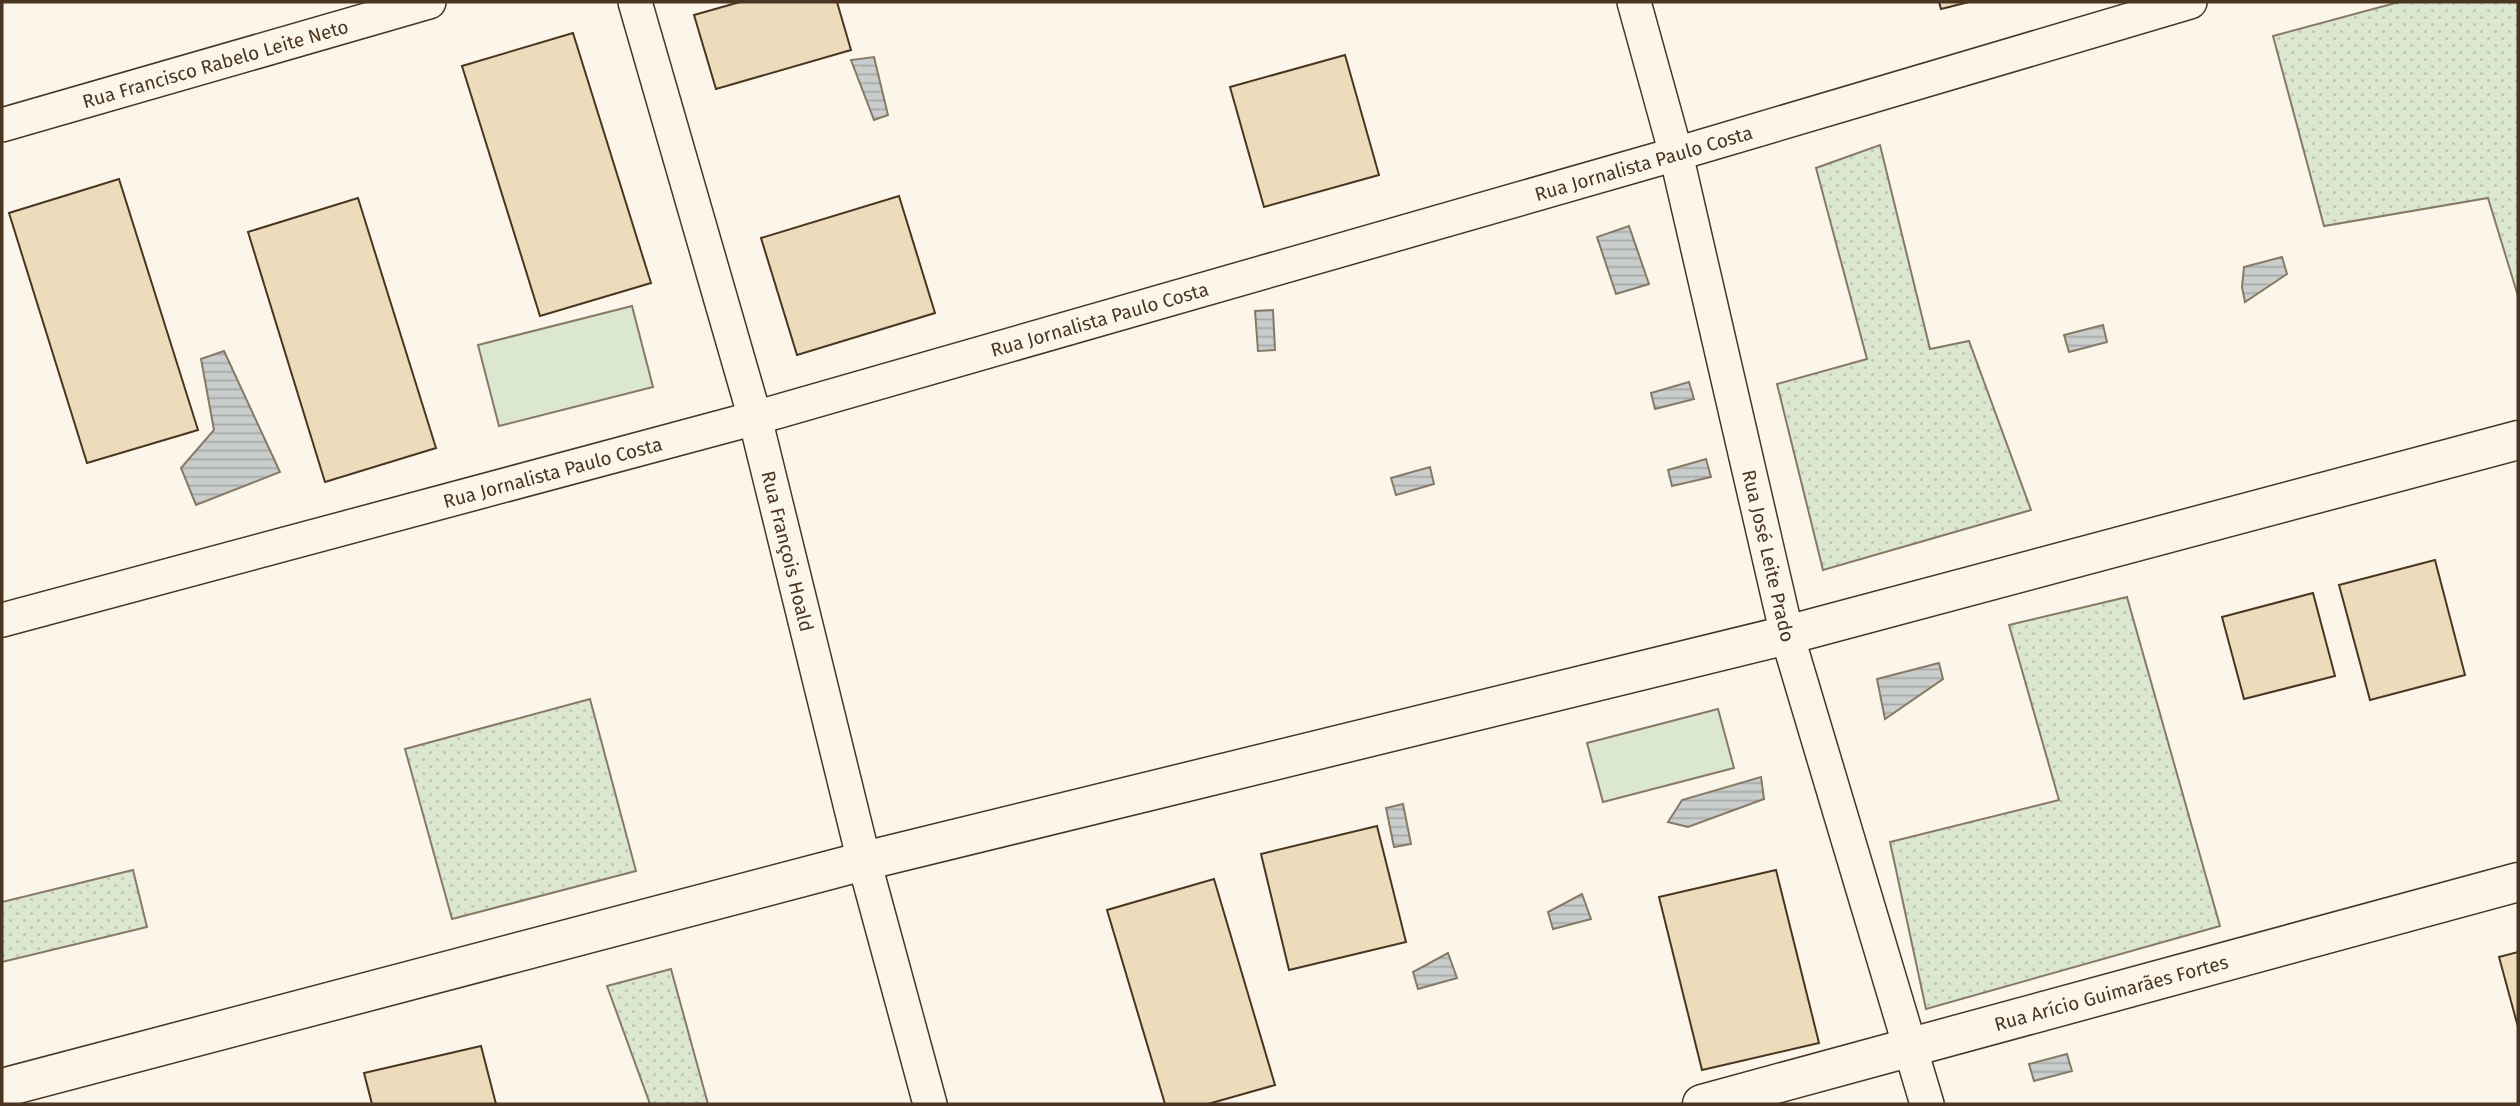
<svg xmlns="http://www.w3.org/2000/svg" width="2520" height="1106" viewBox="0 0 2520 1106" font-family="'Fira Sans',sans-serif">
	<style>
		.grass { fill: url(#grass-dots); stroke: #887966; stroke-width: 2 }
		.green { fill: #dce7d0; stroke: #887966; stroke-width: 2 }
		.water { fill: url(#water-rules); stroke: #887966; stroke-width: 2 }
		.building { fill: #ecdcbc; stroke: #4a3520; stroke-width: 2 }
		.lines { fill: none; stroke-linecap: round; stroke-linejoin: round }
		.minor-casing { stroke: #4a3520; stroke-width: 36 }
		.tertiary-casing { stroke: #4a3520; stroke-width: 41 }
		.minor { stroke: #fbf6e9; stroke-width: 33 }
		.tertiary { stroke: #fbf6e9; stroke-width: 38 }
		.labels { text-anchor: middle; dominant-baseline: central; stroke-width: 5; stroke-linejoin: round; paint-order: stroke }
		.street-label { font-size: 19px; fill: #4a3520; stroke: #fbf6e9 }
	</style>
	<defs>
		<pattern id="grass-dots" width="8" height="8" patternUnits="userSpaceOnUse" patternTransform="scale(1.75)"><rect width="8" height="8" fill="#dce7d0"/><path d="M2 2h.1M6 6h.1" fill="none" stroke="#bec7b2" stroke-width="1.8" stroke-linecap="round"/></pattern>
		<pattern id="water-rules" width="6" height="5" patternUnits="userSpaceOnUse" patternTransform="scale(1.75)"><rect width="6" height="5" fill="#c9cecd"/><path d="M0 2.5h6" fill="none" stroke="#a5a8a6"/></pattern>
	</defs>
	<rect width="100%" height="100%" fill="#fbf6e9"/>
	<path class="grass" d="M2399,2H2518V296L2488,198L2324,226L2273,36Z
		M1880,145L1930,349L1969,341L2031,510L1823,570L1777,384L1867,359L1816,168Z
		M2127,597L2220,926L1926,1009L1890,842L2059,800L2009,625Z
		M590,699L636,871L452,919L405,749Z
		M133,870L147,927L2,962V902Z
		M671,969L708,1104H650L607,986Z"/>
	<path class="green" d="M632,306L653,387L499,426L478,345Z
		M1718,709L1734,768L1603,802L1587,743Z"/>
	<path class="water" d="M874,57L888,115L874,120L851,60Z
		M1629,226L1649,284L1616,294L1597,237Z
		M2282,257L2287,274L2245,302L2242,287L2244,267Z
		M1273,310L1275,350L1258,351L1255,311Z
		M2103,325L2107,342L2069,352L2064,335Z
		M224,351L280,472L196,505L181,468L214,430L201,359Z
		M1689,382L1694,399L1655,409L1651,393Z
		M1706,459L1711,477L1672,486L1668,470Z
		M1430,467L1434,484L1396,495L1391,478Z
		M1939,663L1943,679L1885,719L1877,679Z
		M1761,777L1764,799L1688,827L1668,822L1682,800Z
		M1403,804L1411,844L1394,847L1386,808Z
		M1582,894L1591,919L1553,929L1548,912Z
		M1448,953L1457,978L1418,989L1413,972Z
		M2067,1054L2072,1071L2034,1081L2029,1064Z"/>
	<path class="building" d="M740,2H837L851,50L716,89L694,15Z
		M1939,2H1969L1941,9Z
		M573,33L651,283L540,316L462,66Z
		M1345,55L1379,175L1264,207L1230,87Z
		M119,179L198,430L87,463L9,213Z
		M899,196L935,313L797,355L761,238Z
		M358,198L436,448L325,482L248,232Z
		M2435,560L2465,675L2370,700L2339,585Z
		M2313,593L2335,676L2244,699L2222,617Z
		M1377,826L1406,942L1289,970L1261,854Z
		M1776,870L1819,1043L1702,1070L1659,897Z
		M1214,879L1275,1085L1208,1104H1165L1107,910Z
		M2518,952V1027L2499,957Z
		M481,1046L496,1104H372L364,1073Z"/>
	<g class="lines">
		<g class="minor-casing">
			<g id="minor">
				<path id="s1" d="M635,2L755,418L864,861L930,1104"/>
				<path id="s2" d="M1634,2L1676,154L1787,635L1927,1104"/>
				<path id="s3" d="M2,125L429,2"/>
				<path id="s4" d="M2,620L755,418L1676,154L2190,2"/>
			</g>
		</g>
		<g class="tertiary-casing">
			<g id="tertiary">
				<path d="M2,1088L864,861L1787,635L2518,440"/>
				<path id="s5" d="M1702,1104L2518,882"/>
			</g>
		</g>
		<use href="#minor" class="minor"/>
		<use href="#tertiary" class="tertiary"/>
	</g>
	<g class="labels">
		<g class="street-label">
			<text stroke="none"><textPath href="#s3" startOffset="222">Rua Francisco Rabelo Leite Neto</textPath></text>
			<text stroke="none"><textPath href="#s4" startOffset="1704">Rua Jornalista Paulo Costa</textPath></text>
			<text stroke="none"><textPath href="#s4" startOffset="1138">Rua Jornalista Paulo Costa</textPath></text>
			<text stroke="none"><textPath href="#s4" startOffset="570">Rua Jornalista Paulo Costa</textPath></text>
			<text stroke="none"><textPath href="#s1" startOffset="570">Rua François Hoald</textPath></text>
			<text stroke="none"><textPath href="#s2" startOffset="570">Rua José Leite Prado</textPath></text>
			<text stroke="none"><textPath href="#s5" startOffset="424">Rua Arício Guimarães Fortes</textPath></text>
		</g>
	</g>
	<rect width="2520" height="1106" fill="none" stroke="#4a3520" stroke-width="7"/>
</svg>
